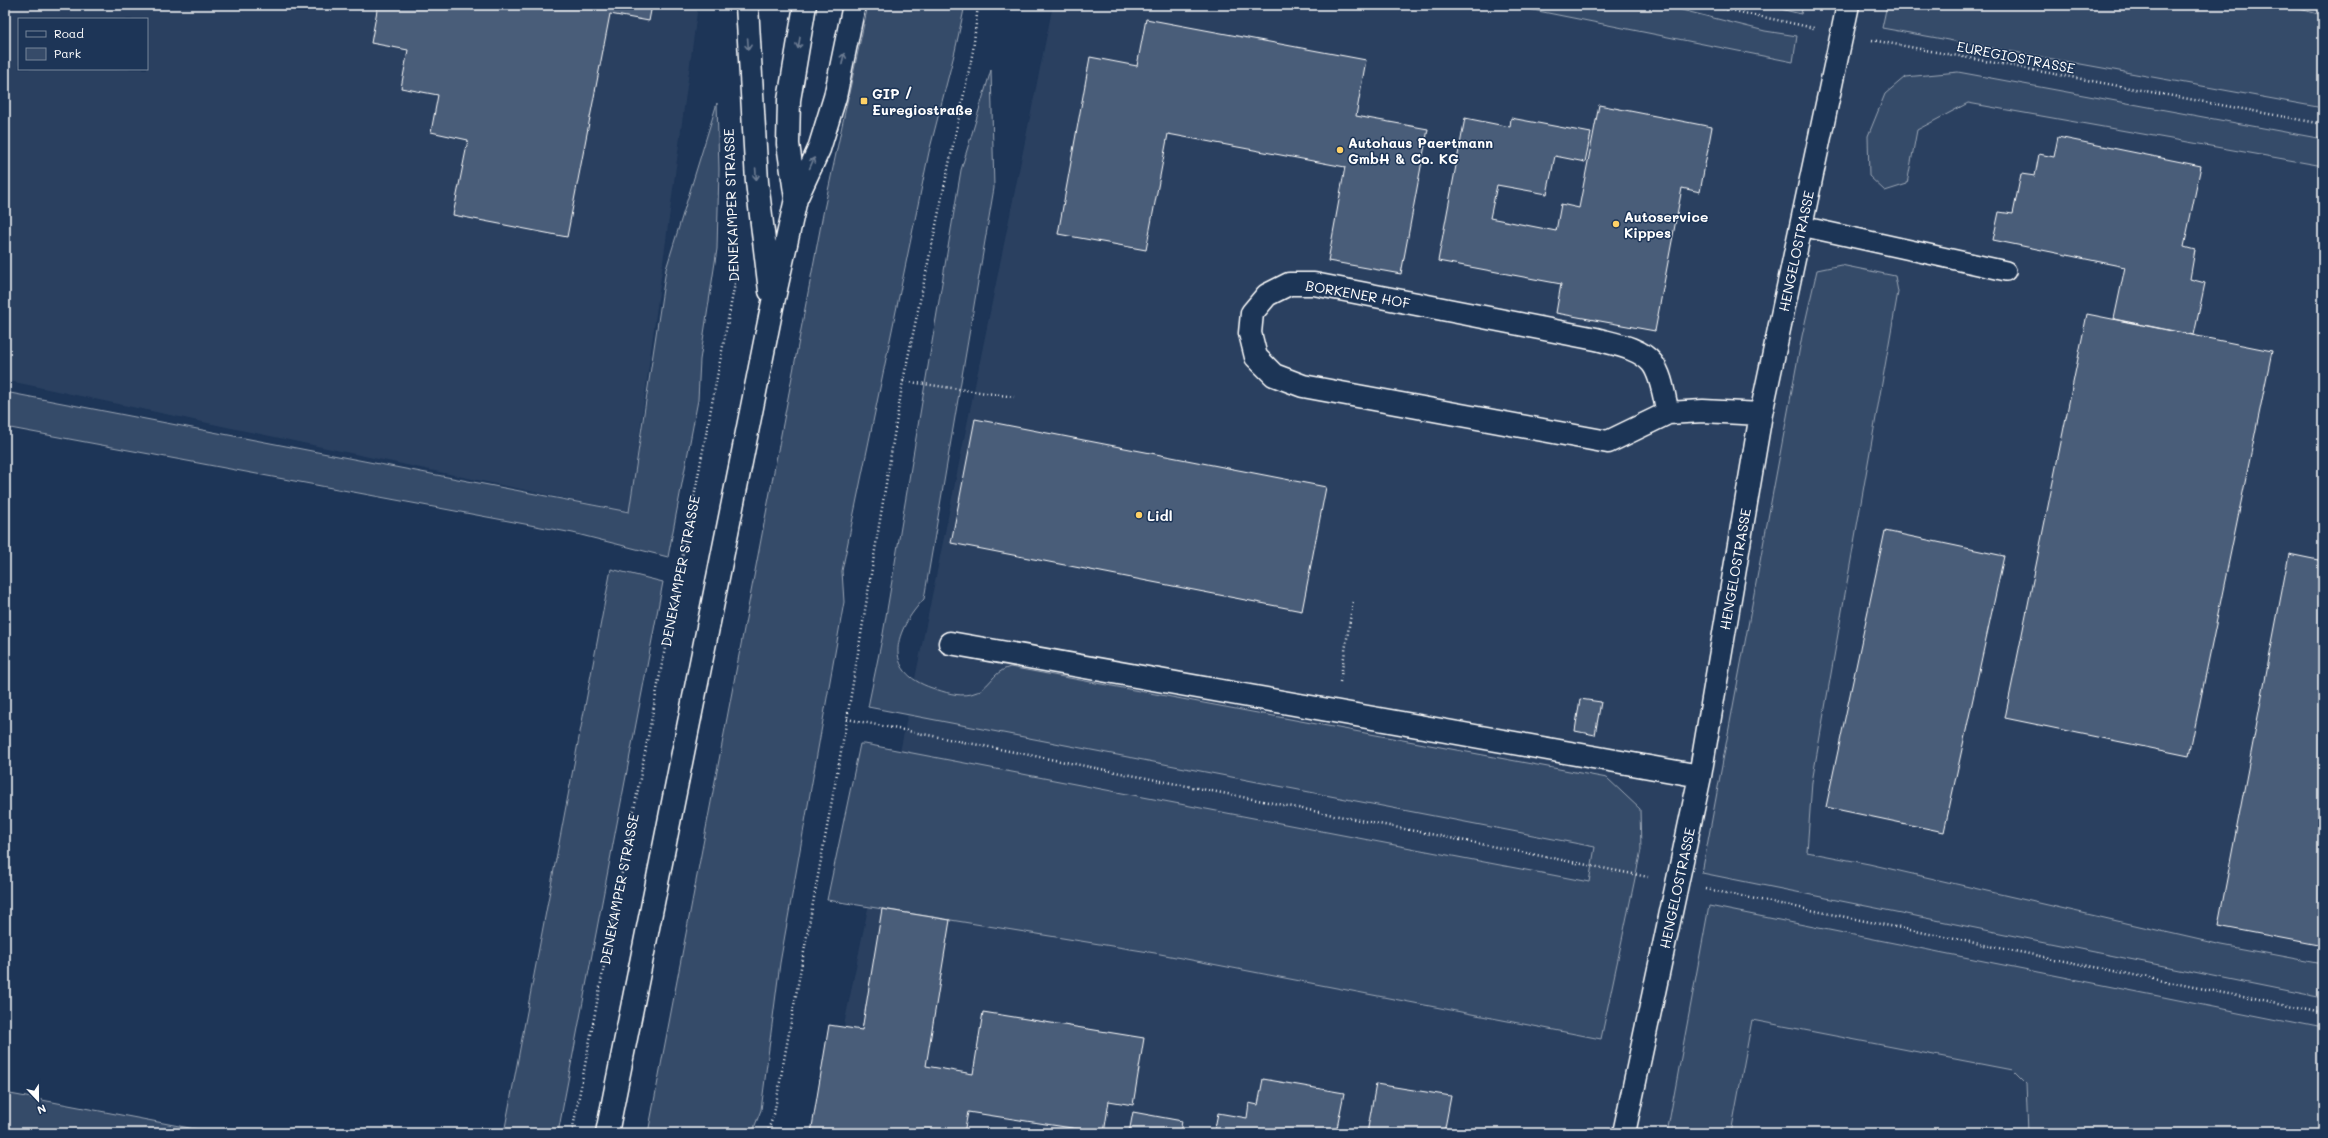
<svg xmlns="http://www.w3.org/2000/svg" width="2328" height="1138" viewBox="0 0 2328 1138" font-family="Mali,sans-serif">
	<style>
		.built { fill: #2a4161; fill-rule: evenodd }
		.green { fill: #364b69; stroke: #9aa5b4 }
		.building { fill: #4a5d79; stroke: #fff }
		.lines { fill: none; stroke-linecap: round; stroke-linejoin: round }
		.lane-casing { stroke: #fff; stroke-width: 22 }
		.street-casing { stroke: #fff; stroke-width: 25 }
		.secondary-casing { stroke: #fff; stroke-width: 25 }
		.path { stroke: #fff; stroke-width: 2.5; stroke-dasharray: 1 3; stroke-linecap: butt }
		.lane { stroke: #1d3557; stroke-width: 19 }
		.street { stroke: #1d3557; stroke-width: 22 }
		.secondary { stroke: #1d3557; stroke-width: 22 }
		.oneway { stroke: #6c7c92 }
		.poi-dot { fill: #ffd166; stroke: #1d3557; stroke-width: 1.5 }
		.labels { text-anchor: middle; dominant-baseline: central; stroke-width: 3; stroke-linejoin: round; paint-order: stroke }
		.street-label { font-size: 14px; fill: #fff; stroke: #1d3557 }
		.poi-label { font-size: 14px; font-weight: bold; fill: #fff; stroke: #1d3557; text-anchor: start }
	</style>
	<rect width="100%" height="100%" fill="#1d3557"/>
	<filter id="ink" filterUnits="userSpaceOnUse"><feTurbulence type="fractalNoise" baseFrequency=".025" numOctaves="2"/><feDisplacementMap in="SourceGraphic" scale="8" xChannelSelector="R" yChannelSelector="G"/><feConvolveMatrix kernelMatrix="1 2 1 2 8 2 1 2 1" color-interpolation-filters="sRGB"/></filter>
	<g filter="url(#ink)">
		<path class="built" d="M5,5H698L629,512L5,380ZM19,19H147V69H19Z
			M1053,5H2323V1133H822Z"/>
		<path class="green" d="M868,5H965L955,51L929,152L842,571L844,602L780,963L761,1110L752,1133H648L823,214Z
			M1508,5H1662L1765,31L1797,36L1793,62Z
			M1764,5H1803L1801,14Z
			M1887,5H2282L2323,15V108L1882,28Z
			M991,70L994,188L924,599C895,630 881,671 932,688C945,692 957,697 971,694C990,690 991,672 1010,667L1607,778L1640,809L1641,850L1601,1039L1155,953L827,900L860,744H865L1589,882L1595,847L868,707L883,634L961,170Z
			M1958,72L2323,139V166L1968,103L1917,130L1907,184L1885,191L1869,176L1868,136L1885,94L1905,77Z
			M717,103L719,169L717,249L700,360L698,400L668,557L573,533L5,427V392L629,512L666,269Z
			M1841,265L1895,276L1898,292L1812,782L1807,852L1869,864L2222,945L2323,964V998L1702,873L1802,336L1817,270Z
			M611,569L663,582L558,1133H504Z
			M1709,906L2323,1029V1133H2028L2026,1084L2012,1070L1752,1020L1731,1133H1667Z
			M5,1093L216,1133H5Z"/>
		<path class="building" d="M378,5H652L649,21L610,14L567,237L453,215L468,140L431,132L438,95L401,88L408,50L371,43Z
			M1146,19L1366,60L1356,116L1428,129L1401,274L1328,261L1345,167L1168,134L1146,250L1058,234L1090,57L1137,66Z
			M1599,105L1712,127L1700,192L1682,188L1655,331L1556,313L1561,284L1438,261L1465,118L1510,127L1511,118L1591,133L1585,162L1555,156L1547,194L1497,185L1490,218L1556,231L1561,204L1579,208Z
			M2058,137L2201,166L2184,247L2195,250L2190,279L2205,283L2194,335L2114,319L2125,267L1993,240L1999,212L2013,214L2021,174L2035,176L2039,154L2054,157Z
			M2087,314L2272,351L2189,756L2005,718Z
			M975,419L1326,487L1302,611L951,543Z
			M1885,531L2004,556L1944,832L1826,807Z
			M2289,554L2323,561V946L2218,926Z
			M1580,699L1601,702L1595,735L1575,731Z
			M882,909L950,920L926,1066L973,1074L983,1012L1144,1038L1133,1105L1109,1101L1104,1133L968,1112L964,1133H811L829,1025L862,1030Z
			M1263,1079L1344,1093L1336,1133H1214L1218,1113L1247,1118L1249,1103L1258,1105Z
			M1376,1084L1451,1096L1444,1133H1367Z
			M1133,1112L1182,1121L1180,1133H1129Z"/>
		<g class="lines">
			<g class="lane-casing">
				<path id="lane" d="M1801,226L2006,271"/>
			</g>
			<g class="street-casing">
				<path id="street" d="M1668,413L1608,442L1303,386L1274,375L1256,357L1250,333L1252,313L1267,295L1289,284H1314L1596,339C1614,344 1640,348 1652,363C1662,375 1664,398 1668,413L1703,411L1761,414
					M950,643L1700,776
					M1624,1133L1700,776L1761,414L1848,5"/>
			</g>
			<g class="secondary-casing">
				<path id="secondary" d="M747,5L757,182L770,291
					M796,199L788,144L789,100L805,5
					M607,1133L772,307L796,199L819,149L835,97L854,5"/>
			</g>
			<path class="path" d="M1707,5L1814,28
				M1872,40L2323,124
				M903,381L1014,397
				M1340,682L1353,601
				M847,719L1648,877
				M1706,889L2323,1013
				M572,1133L736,278L735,267
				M767,1133L774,1114L847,719L903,381L973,51L978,5"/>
			<use href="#lane" class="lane"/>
			<use href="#street" class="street"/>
			<use href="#secondary" class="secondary"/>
		</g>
		<defs><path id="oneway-shaft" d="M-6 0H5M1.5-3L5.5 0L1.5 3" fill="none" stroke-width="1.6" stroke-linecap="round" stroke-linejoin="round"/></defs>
		<g class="oneway">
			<use href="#oneway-shaft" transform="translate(799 43) rotate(100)"/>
			<use href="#oneway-shaft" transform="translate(748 44) rotate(86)"/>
			<use href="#oneway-shaft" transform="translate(843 59) rotate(-79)"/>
			<use href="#oneway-shaft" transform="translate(812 163) rotate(-66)"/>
			<use href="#oneway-shaft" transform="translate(756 174) rotate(86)"/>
		</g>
	</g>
	<g class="poi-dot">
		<rect x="860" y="97" width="8" height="8" rx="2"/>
		<circle cx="1340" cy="150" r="4"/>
		<circle cx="1616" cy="224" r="4"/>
		<circle cx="1139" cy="515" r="4"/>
	</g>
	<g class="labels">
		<g class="street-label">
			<text transform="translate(2016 57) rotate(11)">EUREGIOSTRASSE</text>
			<text transform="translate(731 205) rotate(-92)">DENEKAMPER STRASSE</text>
			<text transform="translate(1796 251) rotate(-78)">HENGELOSTRASSE</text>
			<text transform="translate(1358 294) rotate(10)">BORKENER HOF</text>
			<text transform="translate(1735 569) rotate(-80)">HENGELOSTRASSE</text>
			<text transform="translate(680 571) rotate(-79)">DENEKAMPER STRASSE</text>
			<text transform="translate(1677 888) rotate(-78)">HENGELOSTRASSE</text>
			<text transform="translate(619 889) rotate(-79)">DENEKAMPER STRASSE</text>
		</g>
		<g class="poi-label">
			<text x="872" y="93">GIP /<tspan x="872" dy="16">Euregiostraße</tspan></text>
			<text x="1348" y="142">Autohaus Paertmann<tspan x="1348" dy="16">GmbH &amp; Co. KG</tspan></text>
			<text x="1624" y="216">Autoservice<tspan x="1624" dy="16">Kippes</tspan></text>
			<text x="1147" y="515">Lidl</text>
		</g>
	</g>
	<rect width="2328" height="1138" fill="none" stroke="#1d3557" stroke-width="20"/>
	<rect x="10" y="10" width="2308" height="1118" fill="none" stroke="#fff" stroke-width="1.5" filter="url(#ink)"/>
	<rect x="18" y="18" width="130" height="52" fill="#1d3557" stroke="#77869a"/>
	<rect x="26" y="31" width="20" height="6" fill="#1d3557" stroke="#77869a"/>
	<text x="54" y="38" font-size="12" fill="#ffffff">Road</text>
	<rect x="26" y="48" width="20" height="12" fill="#364b69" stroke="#77869a"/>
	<text x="54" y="58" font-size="12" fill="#ffffff">Park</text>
	<g transform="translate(38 1100) rotate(158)" stroke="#1d3557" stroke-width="3" paint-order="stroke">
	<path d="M0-3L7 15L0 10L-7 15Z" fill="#ffffff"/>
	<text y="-6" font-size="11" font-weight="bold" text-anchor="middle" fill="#ffffff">N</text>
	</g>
</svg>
